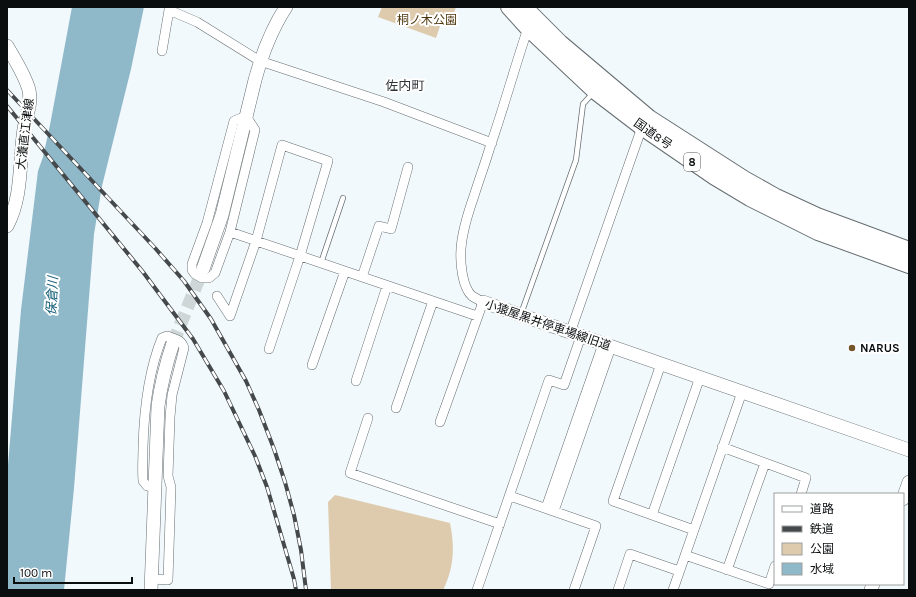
<svg xmlns="http://www.w3.org/2000/svg" width="916" height="597" viewBox="0 0 916 597" font-family="Karla,'Noto Sans JP',sans-serif">
	<style>
		.green { fill: #decbae }
		.water { fill: #8fb8c9 }
		.lines { fill: none; stroke-linecap: round; stroke-linejoin: round }
		.secondary-tunnel { stroke: #ced6d8; stroke-width: 13; stroke-dasharray: 13 6; stroke-linecap: butt }
		.lane-casing { stroke: #676e71; stroke-width: 6 }
		.street-casing { stroke: #676e71; stroke-width: 10 }
		.secondary-casing { stroke: #676e71; stroke-width: 14 }
		.highway-casing { stroke: #676e71; stroke-width: 18 }
		.lane { stroke: #fff; stroke-width: 4.5 }
		.street { stroke: #fff; stroke-width: 9 }
		.secondary { stroke: #fff; stroke-width: 13 }
		.highway { stroke: #fff; stroke-width: 16 }
		.rail-casing { stroke: #45494b; stroke-width: 4 }
		.rail { stroke: #fff; stroke-width: 2.5; stroke-dasharray: 8; stroke-linecap: butt }
		.poi-dot { fill: #73572a; stroke: #fff; stroke-width: 1.5 }
		.labels { text-anchor: middle; dominant-baseline: central; stroke-width: 4; stroke-linejoin: round; paint-order: stroke }
		.shield { fill: #fff; stroke: #545657; stroke-width: 1 }
		.shield-label { font-size: 11px; font-weight: bold; fill: #0b0e0f }
		.park-label { font-size: 12px; fill: #4e370e; stroke: #fff }
		.street-label { font-size: 12px; fill: #0b0e0f; stroke: #fff }
		.poi-label { font-size: 12px; font-weight: bold; fill: #0b0e0f; stroke: #fff; text-anchor: start }
		.neighbourhood-label { font-size: 13px; fill: #2d3336; stroke: #fff }
		.water-label { font-size: 13px; font-style: italic; fill: #115e78; stroke: #fff }
	</style>
	<rect width="100%" height="100%" fill="#f1f9fc"/>
	<path class="green" d="M382,7H456L450,25L441,23L436,38L378,17Z
		M335,495L450,523C455,547 454,568 443,590H331L328,502Z"/>
	<path class="water" d="M72,7H144L131,69L102,186L94,234L74,488L64,590H7V477L21,310L38,171L43,157L50,125Z"/>
	<g class="lines">
		<path class="secondary-tunnel" d="M173,343L203,269"/>
		<g class="lane-casing">
			<path id="lane" d="M321,263L343,198
				M521,314L576,160L583,104L593,93"/>
		</g>
		<g class="street-casing">
			<path id="street" d="M162,51L169,10L197,22L260,61L384,102L492,143
				M246,116L255,130L230,232L215,273L209,278H202L195,274L192,270V264L207,223L234,121Z
				M230,232L477,316
				M362,277L379,226L391,229L408,167
				M217,296L230,316L256,241L282,145L328,161L300,256L269,349
				M570,333L642,127
				M661,364L613,501L694,530
				M312,365L345,271
				M356,381L387,286
				M396,408L433,301
				M368,418L350,473L500,524
				M440,422L483,302C479,300 475,298 472,296C462,287 460,262 461,249C462,231 468,213 474,196C479,180 485,164 490,147C504,107 515,66 529,25
				M722,447L806,478L801,494
				M510,496L596,526L574,590
				M546,508L603,344
				M554,511L611,347
				M652,515L700,377
				M685,555L769,584L775,566
				M727,570L765,463
				M152,579L168,580L171,487L168,476L170,417L172,395L184,348C181,339 175,339 167,336L162,338C148,372 144,411 143,447C143,458 142,470 143,481L147,486L155,487
				M477,590L549,380L564,385L581,336
				M618,590L630,554L679,571
				M673,590L742,392"/>
		</g>
		<g class="secondary-casing">
			<path id="secondary" d="M7,46C15,60 25,75 29,90C32,104 26,116 24,129C19,161 23,196 7,226
				M203,269L222,215L255,80C262,54 271,30 286,7
				M483,302L909,450
				M903,499L909,482
				M151,590L158,406C161,384 166,364 173,343
				M871,590L873,584"/>
		</g>
		<g class="highway-casing">
			<path id="highway" d="M509,7L528,28L595,91L642,127L715,177L750,198L818,232L909,265
				M524,7L560,43L649,118L744,179L776,197L817,216L909,250"/>
		</g>
		<use href="#lane" class="lane"/>
		<use href="#street" class="street"/>
		<use href="#secondary" class="secondary"/>
		<use href="#highway" class="highway"/>
		<g class="rail-casing">
			<path id="rail" d="M7,90L155,248L184,281L211,319L246,381L259,410L274,449L285,482L294,515L301,550L306,590
				M7,106L143,272L193,339L224,391L255,456L267,487L294,579L296,590"/>
		</g>
		<use href="#rail" class="rail"/>
	</g>
	<circle class="poi-dot" cx="852" cy="348" r="4"/>
	<g class="labels">
		<rect class="shield" x="684" y="153" width="16" height="18" rx="3"/>
		<g class="shield-label">
			<text x="692" y="162">8</text>
		</g>
		<g class="park-label">
			<text x="427" y="20">桐ノ木公園</text>
		</g>
		<g class="street-label">
			<text transform="translate(25 134) rotate(-83)">大瀁直江津線</text>
			<text transform="translate(653 134) rotate(35)">国道8号</text>
			<text transform="translate(548 325) rotate(19)">小猿屋黒井停車場線旧道</text>
		</g>
		<g class="poi-label">
			<text x="860" y="348">NARUS</text>
		</g>
		<g class="neighbourhood-label">
			<text x="405" y="85">佐内町</text>
		</g>
		<g class="water-label">
			<text transform="translate(52 296) rotate(-87)">保倉川</text>
		</g>
	</g>
	<rect width="916" height="597" fill="none" stroke="#0b0e0f" stroke-width="16"/>
	<rect x="774" y="493" width="130" height="92" fill="#ffffff" stroke="#9d9f9f"/>
	<rect x="782" y="506" width="20" height="6" fill="#ffffff" stroke="#9d9f9f"/>
	<text x="810" y="513" font-size="12" fill="#0b0e0f">道路</text>
	<rect x="782" y="526" width="20" height="6" fill="#45494b" stroke="#9d9f9f"/>
	<text x="810" y="533" font-size="12" fill="#0b0e0f">鉄道</text>
	<rect x="782" y="543" width="20" height="12" fill="#decbae" stroke="#9d9f9f"/>
	<text x="810" y="553" font-size="12" fill="#0b0e0f">公園</text>
	<rect x="782" y="563" width="20" height="12" fill="#8fb8c9" stroke="#9d9f9f"/>
	<text x="810" y="573" font-size="12" fill="#0b0e0f">水域</text>
	<path d="M14 577v6h118v-6" fill="none" stroke="#0b0e0f" stroke-width="2"/>
	<text x="20" y="577" font-size="12" fill="#0b0e0f" stroke="#ffffff" stroke-width="3" paint-order="stroke">100 m</text>
</svg>
